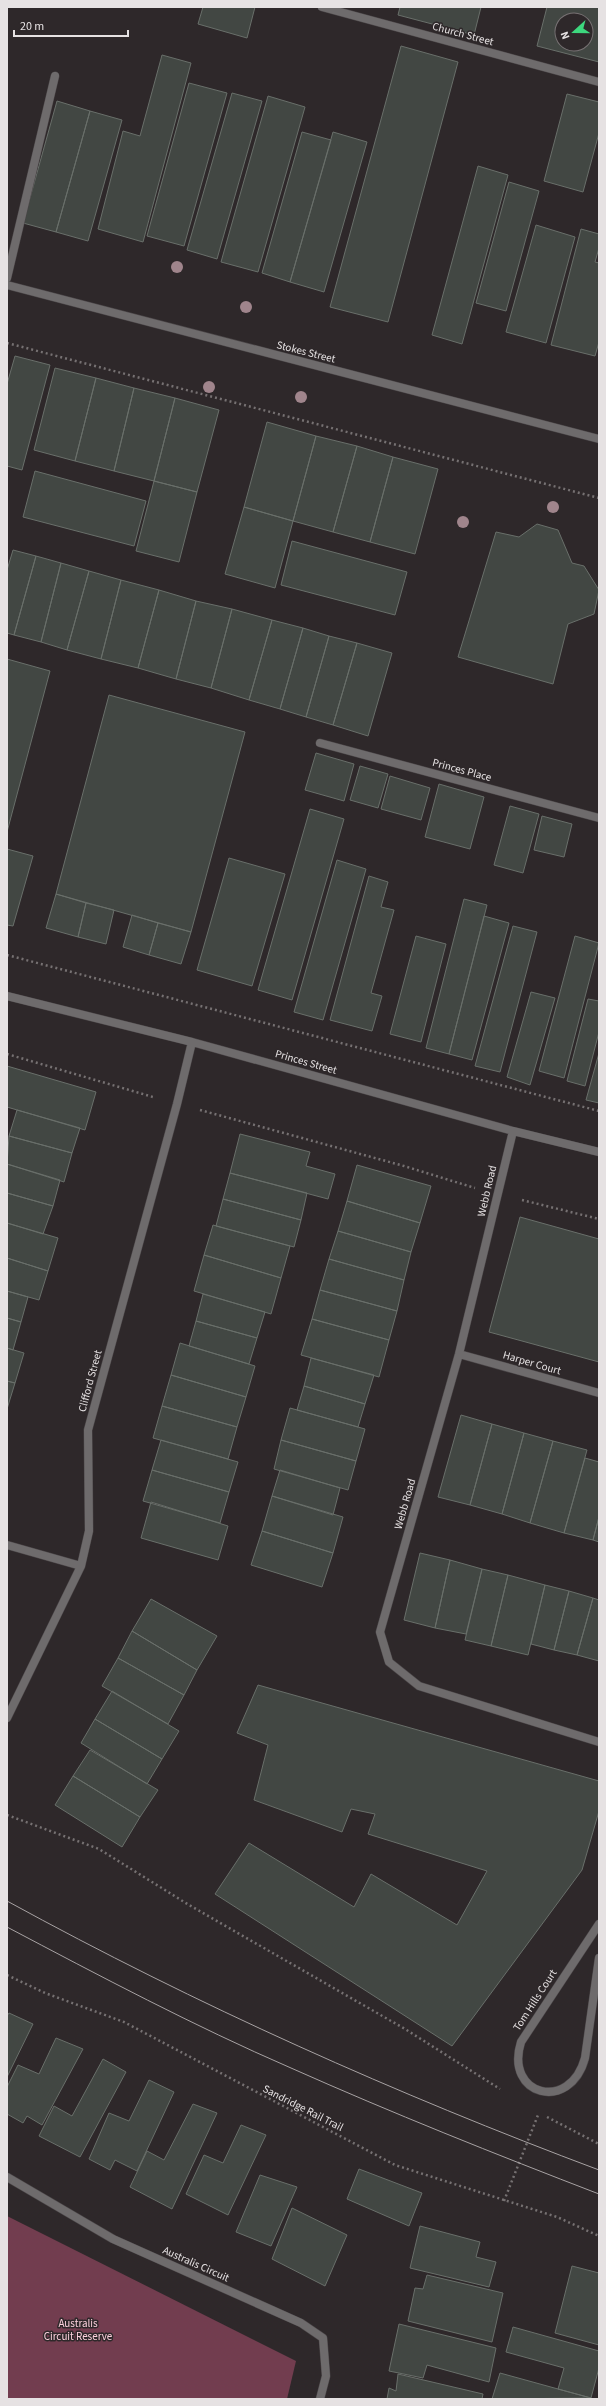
<svg xmlns="http://www.w3.org/2000/svg" width="606" height="2406" viewBox="0 0 606 2406" font-family="'Source Sans 3',sans-serif">
	<style>
		.green { fill: #723d4f }
		.building { fill: #424743; stroke: #696f6a; fill-rule: evenodd }
		.lines { fill: none; stroke-linecap: round; stroke-linejoin: round }
		.lane-casing { stroke: #4b4648; stroke-width: 9 }
		.street-casing { stroke: #4b4648; stroke-width: 9 }
		.path { stroke: #767172; stroke-width: 2.5; stroke-dasharray: 2 3; stroke-linecap: butt }
		.lane { stroke: #6e6b6c; stroke-width: 8 }
		.street { stroke: #6e6b6c; stroke-width: 8 }
		.tram { stroke: #a7a2a3; stroke-width: 1 }
		.tree { fill: #a0858c }
		.labels { text-anchor: middle; dominant-baseline: central; stroke-width: 3; stroke-linejoin: round; paint-order: stroke }
		.street-label { font-size: 11px; fill: #e6e2e3; stroke: #2e282a }
		.park-label { font-size: 11px; fill: #fdd1dd; stroke: #2e282a }
	</style>
	<rect width="100%" height="100%" fill="#2e282a"/>
	<path class="green" d="M7,2216L296,2361L287,2399H7Z"/>
	<path class="building" d="M203,7H255L247,38L198,24Z
		M400,7H481L474,35L398,15Z
		M547,7H599V62L537,46ZM562,20H586V44H562Z
		M401,46L458,62L388,322L330,307Z
		M162,55L191,63L143,242L98,229L123,131L140,136Z
		M189,83L227,93L184,246L147,236Z
		M232,93L262,101L217,259L187,250Z
		M567,94L599,102V133L583,192L544,181Z
		M268,96L305,107L258,272L221,262Z
		M57,101L90,111L56,232L23,223Z
		M90,111L122,120L88,241L56,232Z
		M302,132L331,140L290,282L262,273Z
		M333,132L367,142L324,292L290,282Z
		M478,166L508,175L462,344L432,335Z
		M509,182L539,191L506,311L476,303Z
		M536,225L575,237L546,343L506,332Z
		M581,229L599,234V248L595,262L599,263V342L595,356L551,345Z
		M15,356L50,365L22,470L7,466V384Z
		M55,368L96,378L75,461L34,450Z
		M96,378L134,388L114,471L75,461Z
		M134,388L175,398L154,481L114,471Z
		M175,398L219,410L197,492L154,481Z
		M267,422L316,436L293,521L244,507Z
		M316,436L357,446L333,532L293,521Z
		M357,446L393,457L370,542L333,532Z
		M393,457L438,469L415,554L370,542Z
		M35,471L146,501L134,546L23,517Z
		M154,481L197,492L179,562L136,551Z
		M244,507L293,521L275,588L225,574Z
		M537,524L558,530L572,563L584,566L599,590L594,614L568,624L553,684L458,657L496,532L519,537Z
		M292,541L407,572L395,615L281,585Z
		M13,550L36,556L14,635L7,633V570Z
		M36,556L61,563L41,642L14,635Z
		M61,563L89,571L67,650L41,642Z
		M89,571L121,580L101,659L67,650Z
		M121,580L159,590L138,668L101,659Z
		M159,590L196,601L176,679L138,668Z
		M196,601L232,609L211,688L176,679Z
		M232,609L272,620L249,700L211,688Z
		M272,620L303,628L280,709L249,700Z
		M303,628L329,636L306,717L280,709Z
		M329,636L357,643L333,725L306,717Z
		M357,643L392,653L368,736L333,725Z
		M7,659L50,671L7,832Z
		M109,695L245,732L191,932L56,894Z
		M316,753L354,764L344,801L305,790Z
		M360,766L388,774L378,808L350,800Z
		M390,776L430,788L421,820L381,809Z
		M439,784L484,797L470,849L425,837Z
		M510,806L539,814L523,873L494,865Z
		M310,809L344,819L292,1000L258,990Z
		M542,816L572,824L564,857L534,850Z
		M7,849L33,856L13,926L7,925Z
		M229,858L285,874L252,986L197,970Z
		M337,860L366,869L323,1020L294,1012Z
		M369,876L388,882L381,907L394,910L371,993L382,996L372,1031L330,1020Z
		M56,894L86,903L78,937L46,928Z
		M464,899L487,905L449,1054L426,1048Z
		M86,903L114,910L106,944L78,937Z
		M132,915L158,923L149,955L123,947Z
		M484,916L509,923L472,1060L449,1054Z
		M158,923L191,932L181,964L149,955Z
		M513,926L537,932L500,1072L475,1066Z
		M416,936L446,944L421,1042L390,1034Z
		M575,936L599,943L564,1078L539,1071Z
		M531,992L555,998L530,1085L507,1077Z
		M588,999L599,1001V1032L585,1086L567,1081Z
		M599,1053V1103L586,1100Z
		M7,1066L96,1092L85,1130L7,1107Z
		M17,1110L80,1128L72,1153L9,1136Z
		M240,1134L310,1152L306,1166L335,1174L328,1199L230,1173Z
		M9,1136L72,1153L64,1182L7,1164Z
		M7,1164L60,1180L53,1206L7,1193Z
		M357,1165L431,1186L420,1223L347,1201Z
		M230,1173L307,1193L301,1220L223,1199Z
		M7,1193L53,1206L43,1234L7,1223Z
		M223,1199L301,1220L294,1247L216,1226Z
		M347,1201L420,1223L411,1252L338,1231Z
		M520,1217L599,1239V1362L489,1332Z
		M7,1223L58,1238L48,1271L7,1258Z
		M213,1225L290,1246L281,1278L204,1255Z
		M338,1231L411,1252L404,1280L329,1259Z
		M204,1255L281,1278L271,1314L194,1291Z
		M7,1258L48,1271L39,1300L7,1291Z
		M329,1259L404,1280L397,1311L320,1290Z
		M320,1290L397,1311L389,1340L312,1319Z
		M7,1291L28,1297L21,1322L7,1318Z
		M203,1294L265,1312L257,1338L196,1321Z
		M7,1318L21,1322L13,1350L7,1348Z
		M312,1319L389,1340L379,1377L301,1355Z
		M196,1321L257,1338L249,1364L189,1346Z
		M180,1343L255,1366L246,1397L171,1375Z
		M7,1348L24,1353L15,1383L7,1381Z
		M311,1358L374,1375L365,1404L304,1386Z
		M171,1375L246,1397L237,1427L162,1406Z
		M7,1381L15,1383L7,1409Z
		M304,1386L365,1404L358,1427L297,1410Z
		M162,1406L237,1427L228,1459L153,1438Z
		M290,1408L365,1429L356,1461L281,1440Z
		M461,1415L492,1424L470,1505L438,1497Z
		M492,1424L524,1433L502,1514L470,1505Z
		M524,1433L553,1441L530,1523L502,1514Z
		M161,1440L238,1462L229,1492L152,1470Z
		M281,1440L356,1461L348,1490L274,1469Z
		M553,1441L587,1450L564,1533L530,1523Z
		M585,1458L599,1462V1517L593,1540L564,1533Z
		M152,1470L229,1492L220,1523L143,1501Z
		M280,1470L340,1488L333,1515L272,1496Z
		M272,1496L343,1517L333,1553L262,1531Z
		M151,1502L228,1526L218,1560L141,1538Z
		M599,1517V1542L593,1540Z
		M262,1531L333,1553L322,1587L251,1565Z
		M420,1553L450,1560L435,1628L404,1620Z
		M450,1560L482,1569L466,1634L435,1628Z
		M482,1569L508,1575L491,1646L465,1640Z
		M508,1575L545,1585L528,1655L491,1646Z
		M545,1585L569,1591L554,1650L531,1644Z
		M569,1591L593,1598L577,1655L554,1650Z
		M593,1598L599,1600V1661L577,1655Z
		M151,1599L217,1636L197,1670L132,1631Z
		M132,1631L197,1670L184,1695L118,1658Z
		M118,1658L184,1695L168,1724L102,1686Z
		M258,1685L599,1781V1811L582,1870L452,2046L215,1894L249,1843L354,1907L371,1874L457,1925L487,1871L368,1834L375,1814L351,1809L342,1832L254,1800L268,1745L237,1733Z
		M112,1691L179,1731L162,1759L95,1719Z
		M95,1719L162,1759L147,1784L81,1743Z
		M90,1750L158,1790L140,1817L73,1776Z
		M73,1776L140,1817L122,1847L55,1805Z
		M9,2013L33,2024L7,2077V2016Z
		M56,2038L83,2049L42,2125L27,2116L23,2123L7,2114V2087L18,2065L39,2074Z
		M103,2059L126,2072L80,2157L39,2136L54,2106L72,2116Z
		M149,2080L174,2092L137,2171L115,2160L110,2170L89,2159L109,2113L129,2121Z
		M193,2104L217,2113L172,2209L130,2187L147,2151L164,2160Z
		M241,2125L266,2135L228,2215L186,2194L204,2155L223,2163Z
		M359,2169L422,2193L409,2226L347,2199Z
		M260,2175L297,2187L271,2246L236,2232Z
		M292,2208L347,2235L325,2286L272,2259Z
		M420,2226L480,2242L476,2257L496,2262L489,2287L410,2268Z
		M572,2266L599,2273V2345L555,2333Z
		M427,2275L503,2293L492,2342L408,2321L415,2288L423,2289Z
		M399,2324L496,2348L489,2382L427,2365L423,2378L389,2371Z
		M513,2327L599,2351V2368L591,2398L558,2389L564,2368L506,2352Z
		M500,2373L558,2389L591,2398L492,2399Z
		M398,2374L483,2394L482,2399H387L389,2388L396,2391Z"/>
	<g class="lines">
		<g class="lane-casing">
			<path id="lane" d="M322,7L599,82
				M7,278L55,76
				M320,743L599,818"/>
		</g>
		<g class="street-casing">
			<path id="street" d="M7,285L599,439
				M7,996L192,1042L513,1131L599,1152
				M513,1131L459,1354L380,1632L389,1662L419,1686L599,1742
				M459,1354L599,1393
				M7,1545L81,1566
				M7,1718L81,1566L89,1531L88,1430L177,1104L192,1042
				M599,1924L521,2042C504,2096 570,2113 585,2058L599,1958
				M7,2177L113,2239L301,2323L323,2338L326,2376L320,2399"/>
		</g>
		<path class="path" d="M7,343L599,498
			M7,955L599,1111
			M7,1054L153,1097
			M200,1110L404,1166L475,1188
			M522,1200L599,1219
			M7,1815L99,1849L189,1905L405,2029L500,2089
			M7,1975L45,1993L124,2022L395,2165L557,2217L599,2236
			M547,2117L599,2144
			M504,2201L538,2115"/>
		<use href="#lane" class="lane"/>
		<use href="#street" class="street"/>
		<path class="tram" d="M7,1901C197,2005 396,2094 599,2170
			M7,1927C100,1976 194,2026 291,2068C392,2113 495,2154 599,2194"/>
	</g>
	<g class="tree">
		<circle cx="177" cy="267" r="6"/>
		<circle cx="246" cy="307" r="6"/>
		<circle cx="209" cy="387" r="6"/>
		<circle cx="301" cy="397" r="6"/>
		<circle cx="553" cy="507" r="6"/>
		<circle cx="463" cy="522" r="6"/>
	</g>
	<g class="labels">
		<g class="street-label">
			<text transform="translate(463 34) rotate(15)">Church Street</text>
			<text transform="translate(306 352) rotate(14)">Stokes Street</text>
			<text transform="translate(462 770) rotate(15)">Princes Place</text>
			<text transform="translate(306 1062) rotate(16)">Princes Street</text>
			<text transform="translate(487 1191) rotate(-77)">Webb Road</text>
			<text transform="translate(532 1363) rotate(16)">Harper Court</text>
			<text transform="translate(90 1381) rotate(-75)">Clifford Street</text>
			<text transform="translate(405 1504) rotate(-74)">Webb Road</text>
			<text transform="translate(535 2000) rotate(-57)">Tom Hills Court</text>
			<text transform="translate(303 2108) rotate(27)">Sandridge Rail Trail</text>
			<text transform="translate(196 2264) rotate(24)">Australis Circuit</text>
		</g>
		<g class="park-label">
			<text x="78" y="2323">Australis<tspan x="78" dy="13">Circuit Reserve</tspan></text>
		</g>
	</g>
	<rect width="606" height="2406" fill="none" stroke="#e6e2e3" stroke-width="16"/>
	<g transform="translate(574 32) rotate(249)"><circle r="19" fill="#2e282a" stroke="#787274"/>
	<path d="M0-3L7 15L0 10L-7 15Z" fill="#3dd77e"/>
	<text y="-6" font-size="11" font-weight="bold" text-anchor="middle" fill="#e6e2e3">N</text>
	</g>
	<path d="M14 30v6h114v-6" fill="none" stroke="#e6e2e3" stroke-width="2"/>
	<text x="20" y="30" font-size="12" fill="#e6e2e3" stroke="#2e282a" stroke-width="3" paint-order="stroke">20 m</text>
</svg>
